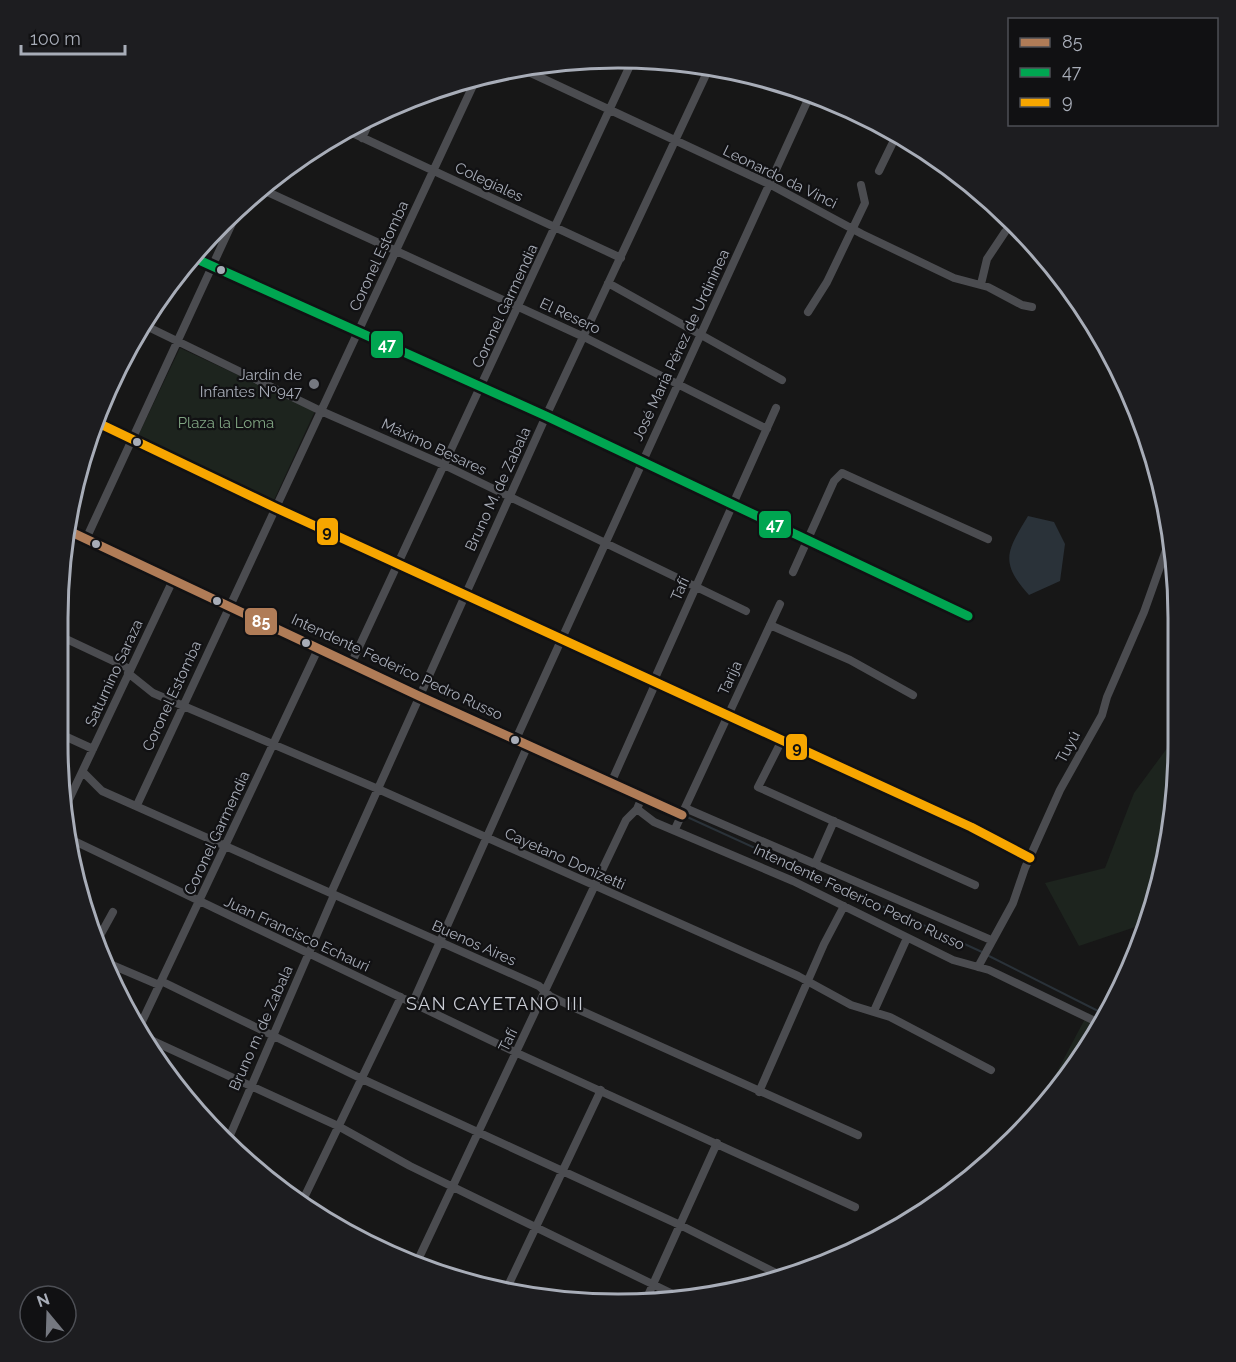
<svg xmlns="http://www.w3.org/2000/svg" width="1236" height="1362" viewBox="0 0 1236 1362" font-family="Raleway,sans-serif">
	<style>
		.green { fill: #1d241e }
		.water { fill: #2a3239 }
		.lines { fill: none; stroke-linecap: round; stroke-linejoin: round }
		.stream { stroke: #2a3239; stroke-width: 2 }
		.street { stroke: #4b4c50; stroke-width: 8 }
		.secondary { stroke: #4a4a4e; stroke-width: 10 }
		.bus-1-casing { stroke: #111113; stroke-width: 14 }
		.bus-2-casing { stroke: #111113; stroke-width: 14 }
		.bus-3-casing { stroke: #111113; stroke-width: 14 }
		.bus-1 { stroke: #b07c57; stroke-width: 9 }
		.bus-2 { stroke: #00a651; stroke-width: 9 }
		.bus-3 { stroke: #f7a600; stroke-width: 9 }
		.bus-dot { fill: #a8adb8; stroke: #111113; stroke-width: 2 }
		.poi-dot { fill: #757880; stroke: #111113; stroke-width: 2 }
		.labels { text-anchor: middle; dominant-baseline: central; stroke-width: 4.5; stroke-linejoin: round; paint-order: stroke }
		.street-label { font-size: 15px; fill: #a8adb8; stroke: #111113 }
		.poi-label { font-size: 15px; fill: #a8adb8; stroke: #111113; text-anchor: end }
		.park-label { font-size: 15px; fill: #7fa381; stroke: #111113 }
		.quarter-label { font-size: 18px; letter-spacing: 1.5px; fill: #c9ccd4; stroke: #111113 }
		.rim { fill: none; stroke: #a8adb8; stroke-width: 3 }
		.line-badge { stroke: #111113; stroke-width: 2 }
		.badge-label { font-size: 16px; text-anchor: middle; font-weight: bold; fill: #fff }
		.pale-badge-label { font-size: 16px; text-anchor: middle; font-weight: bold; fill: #111 }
	</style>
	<rect width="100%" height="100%" fill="#171717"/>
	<path class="green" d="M180,348L315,411L274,500L138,436Z
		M1176,736L1174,817L1150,922L1079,946L1045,883L1105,868L1134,793Z
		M1088,1013L1105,1021L1104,1024L1040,1114L1030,1123Z"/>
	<path class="water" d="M1028,516L1054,522L1065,544L1060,581L1029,595C999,562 1007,551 1028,516Z"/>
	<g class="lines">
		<path class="stream" d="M685,816L982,952
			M987,955L1108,1016"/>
		<path class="street" d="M518,67L771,185L862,234L954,278L988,287L1022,305L1032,307
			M346,130L621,258
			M362,138L372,116
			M879,171L897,134
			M261,189L584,337L767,429
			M192,257L546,416L968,616
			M608,283L782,380
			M981,284L987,259L1005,232
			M808,312L827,282L865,203L861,185
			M142,324L321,411L444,465L746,611
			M94,421L276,508L971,827L1030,858
			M86,539L240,206
			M793,572L834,481L842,473L988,539
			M770,625L850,660L913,695
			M62,637L130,669
			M352,662L633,59
			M128,673L153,693L378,789L798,976L851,1005L890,1017L991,1070
			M58,733L93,749
			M516,739L811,93
			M782,740L758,787L975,885
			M83,772L102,791L539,986L550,996L575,1008L858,1135
			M611,783L653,689L655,678L776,408
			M137,805L477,77
			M685,808L991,940
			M637,809L654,822L793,881L953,960L989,970L1103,1025
			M64,810L173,580
			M675,829L780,604
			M66,837L517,1053L855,1207
			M815,864L834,821
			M331,893L546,416L710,66
			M97,941L113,912
			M105,962L159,985
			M978,967L1013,903L1025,868L1060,790L1102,715L1107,697L1144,612L1171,536
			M161,981L360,1078L680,1225L782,1276
			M413,1002L528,745
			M874,1011L907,938
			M138,1030L319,647
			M142,1036L338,1126L410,1166L683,1299
			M759,1092L824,944L844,906
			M228,1140L334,895
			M301,1204L401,997
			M416,1264L594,887L626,820L637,809L642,797
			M506,1290L601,1090
			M645,1302L717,1143"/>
		<path class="secondary" d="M67,530L419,696L682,815"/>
		<g class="bus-1-casing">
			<path id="bus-1" d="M67,530L419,696L682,815"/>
		</g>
		<g class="bus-2-casing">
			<path id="bus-2" d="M192,257L546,416L968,616"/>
		</g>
		<g class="bus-3-casing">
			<path id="bus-3" d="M94,421L276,508L971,827L1030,858"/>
		</g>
		<use href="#bus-1" class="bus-1"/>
		<use href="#bus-2" class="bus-2"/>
		<use href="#bus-3" class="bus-3"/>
	</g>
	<g class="bus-dot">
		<circle cx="221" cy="270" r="5"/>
		<circle cx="137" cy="442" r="5"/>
		<circle cx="96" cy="544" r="5"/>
		<circle cx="217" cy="601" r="5"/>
		<circle cx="306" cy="643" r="5"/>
		<circle cx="515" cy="740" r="5"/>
	</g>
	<circle class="poi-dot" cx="314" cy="384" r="6"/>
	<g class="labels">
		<g class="street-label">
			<text transform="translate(780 177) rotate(26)">Leonardo da Vinci</text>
			<text transform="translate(489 182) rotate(25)">Colegiales</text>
			<text transform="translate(379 256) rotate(-65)">Coronel Estomba</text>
			<text transform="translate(505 306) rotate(-65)">Coronel Garmendia</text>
			<text transform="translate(570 316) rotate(25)">El Resero</text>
			<text transform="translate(681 345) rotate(-65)">José María Pérez de Urdininea</text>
			<text transform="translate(434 447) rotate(25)">Máximo Besares</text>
			<text transform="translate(498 489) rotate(-65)">Bruno M. de Zabala</text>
			<text transform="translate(680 589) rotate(-66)">Tafí</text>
			<text transform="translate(397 667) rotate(25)">Intendente Federico Pedro Russo</text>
			<text transform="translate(114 673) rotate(-65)">Saturnino Saraza</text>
			<text transform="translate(730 678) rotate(-65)">Tarija</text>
			<text transform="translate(172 696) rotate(-65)">Coronel Estomba</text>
			<text transform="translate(1068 747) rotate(-62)">Tuyú</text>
			<text transform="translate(217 833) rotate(-65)">Coronel Garmendia</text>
			<text transform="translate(565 859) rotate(24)">Cayetano Donizetti</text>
			<text transform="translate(859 897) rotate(25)">Intendente Federico Pedro Russo</text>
			<text transform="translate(297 934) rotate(25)">Juan Francisco Echauri</text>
			<text transform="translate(474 943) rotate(24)">Buenos Aires</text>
			<text transform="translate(261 1028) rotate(-66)">Bruno m. de Zabala</text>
			<text transform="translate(508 1040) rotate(-64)">Tafí</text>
		</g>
		<g class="poi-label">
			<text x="302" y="375">Jardín de<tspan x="302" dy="17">Infantes Nº947</tspan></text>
		</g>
		<g class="park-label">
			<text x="226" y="423">Plaza la Loma</text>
		</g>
		<g class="quarter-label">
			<text x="495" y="1003">SAN CAYETANO III</text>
		</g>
	</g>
	<path d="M0 0H1236V1362H0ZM618 68H618A550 550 0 0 1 1168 618V744A550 550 0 0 1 618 1294H618A550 550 0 0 1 68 744V618A550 550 0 0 1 618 68Z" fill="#1d1d20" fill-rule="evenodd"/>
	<path class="rim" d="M618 68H618A550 550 0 0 1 1168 618V744A550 550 0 0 1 618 1294H618A550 550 0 0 1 68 744V618A550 550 0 0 1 618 68Z"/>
	<g class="line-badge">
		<rect x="370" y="330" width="34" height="29" rx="6" fill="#00a651"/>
		<rect x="758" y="510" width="34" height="29" rx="6" fill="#00a651"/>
		<rect x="316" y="517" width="23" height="29" rx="6" fill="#f7a600"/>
		<rect x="244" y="607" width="34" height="29" rx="6" fill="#b07c57"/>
		<rect x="785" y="733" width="23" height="28" rx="6" fill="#f7a600"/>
	</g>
	<g class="badge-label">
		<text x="387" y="350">47</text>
		<text x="775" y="530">47</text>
		<text x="261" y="627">85</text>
	</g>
	<g class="pale-badge-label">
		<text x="327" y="537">9</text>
		<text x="797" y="753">9</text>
	</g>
	<rect x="1008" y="18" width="210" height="108" fill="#111113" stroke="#4d4f55" stroke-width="1.5"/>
	<rect x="1020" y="38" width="30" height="9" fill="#b07c57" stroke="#4d4f55" stroke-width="1.5"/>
	<text x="1062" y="48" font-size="18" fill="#a8adb8">85</text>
	<rect x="1020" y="68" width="30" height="9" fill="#00a651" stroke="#4d4f55" stroke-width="1.5"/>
	<text x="1062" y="78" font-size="18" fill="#a8adb8">47</text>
	<rect x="1020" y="98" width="30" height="9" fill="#f7a600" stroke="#4d4f55" stroke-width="1.5"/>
	<text x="1062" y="108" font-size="18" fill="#a8adb8">9</text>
	<g transform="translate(48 1314) rotate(341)"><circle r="28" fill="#111113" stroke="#4d4f55" stroke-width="1.5"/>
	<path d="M0-4.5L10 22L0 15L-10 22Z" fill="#757880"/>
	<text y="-9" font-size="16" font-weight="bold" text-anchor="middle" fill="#a8adb8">N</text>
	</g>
	<path d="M21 45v9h104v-9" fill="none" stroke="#a8adb8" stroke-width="3"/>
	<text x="30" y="45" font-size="18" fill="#a8adb8" stroke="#111113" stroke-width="4.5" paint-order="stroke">100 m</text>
</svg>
